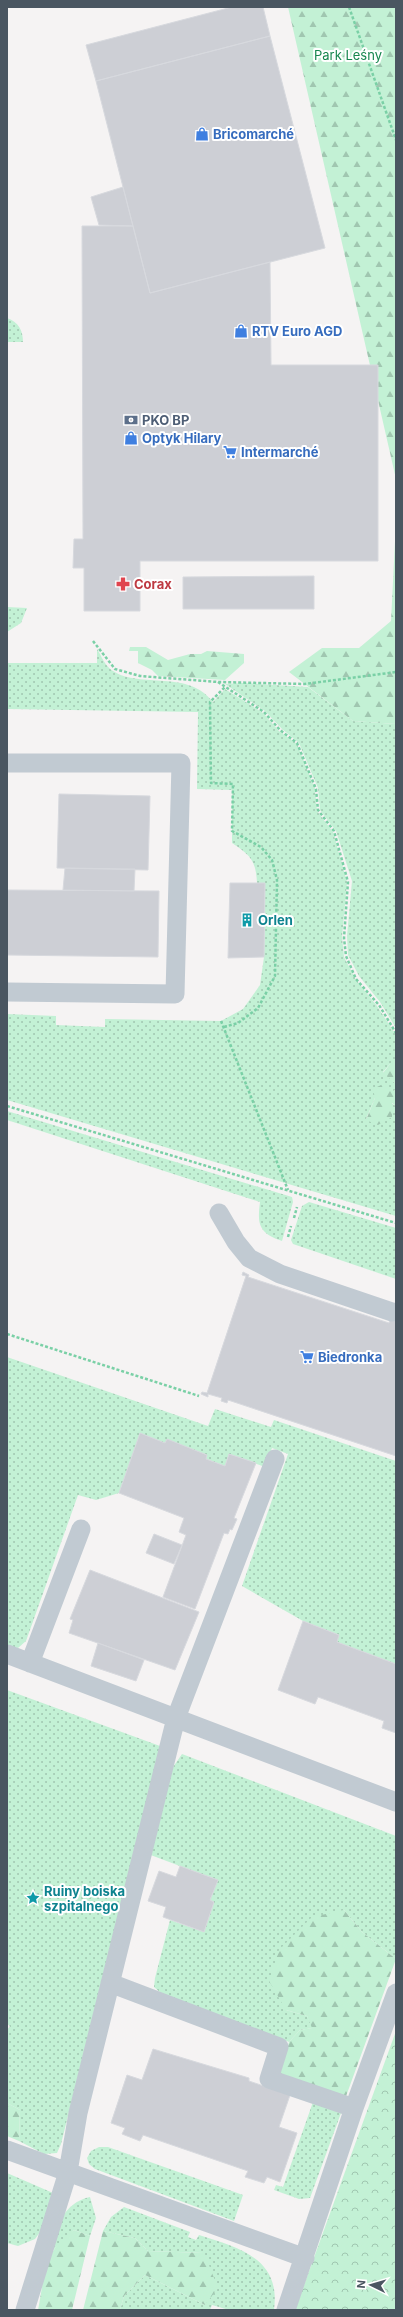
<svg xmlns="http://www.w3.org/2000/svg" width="403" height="2317" viewBox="0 0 403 2317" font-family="Inter,sans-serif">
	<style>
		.grass { fill: url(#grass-dots) }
		.forest { fill: url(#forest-firs) }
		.park { fill: url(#park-crowns) }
		.building { fill: #cdcfd5; stroke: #d7d9de }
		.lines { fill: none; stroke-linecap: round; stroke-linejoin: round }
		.path { stroke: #7ad0a6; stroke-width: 2.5; stroke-dasharray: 3 2; stroke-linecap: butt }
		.lane { stroke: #c1cad2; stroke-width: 19 }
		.labels { text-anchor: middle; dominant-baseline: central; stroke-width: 4; stroke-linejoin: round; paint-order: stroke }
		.park-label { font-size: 13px; fill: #17864f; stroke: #fff }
		.shop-label { font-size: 13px; font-weight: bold; fill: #366cbe; stroke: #fff; text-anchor: start }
		.service-label { font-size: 13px; font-weight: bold; fill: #4e5e75; stroke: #fff; text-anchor: start }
		.health-label { font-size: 13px; font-weight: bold; fill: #be3a42; stroke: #fff; text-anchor: start }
		.culture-label { font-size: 13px; font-weight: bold; fill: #0d838f; stroke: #fff; text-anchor: start }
	</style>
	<defs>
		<pattern id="grass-dots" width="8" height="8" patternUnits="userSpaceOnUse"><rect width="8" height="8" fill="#c3f1d5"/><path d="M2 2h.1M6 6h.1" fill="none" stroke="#a0c6b0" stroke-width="1.8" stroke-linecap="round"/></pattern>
		<pattern id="forest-firs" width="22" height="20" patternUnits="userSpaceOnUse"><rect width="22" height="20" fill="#c3f1d5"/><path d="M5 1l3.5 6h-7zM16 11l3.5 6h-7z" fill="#a0c6b0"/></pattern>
		<pattern id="park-crowns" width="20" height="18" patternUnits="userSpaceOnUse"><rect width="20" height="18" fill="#c3f1d5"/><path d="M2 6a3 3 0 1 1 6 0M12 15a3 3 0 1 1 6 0" fill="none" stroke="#a0c6b0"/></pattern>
	</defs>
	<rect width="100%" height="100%" fill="#f5f3f3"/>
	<path class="grass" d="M7,318C19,322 23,331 23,342H7Z
		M7,607L27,608L21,623L7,632Z
		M97,649C102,657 105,666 113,671C141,689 188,669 213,702L225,689L263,713L279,731L297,744L315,789L317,811L333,832L347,882L342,937L344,957L356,980L377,1006L396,1035V1064H390L383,1072L396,1084V1090L375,1098L366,1119L391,1103L396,1106V1216L7,1100V1014L56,1016V1025L105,1027V1019L221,1021L243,1009L260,985L264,957L265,883H257C256,860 250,855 232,843V790L197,789L198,712L7,709V663H97Z
		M243,683L308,687L353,721L396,724V1028L380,1002L359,976L348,955L347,936L352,881L336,831L320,810L318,788L299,743L282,729L265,711L225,684Z
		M7,1111L292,1197L293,1202L282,1241C259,1233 257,1225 260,1202L7,1120Z
		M309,1202L396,1228V1279L293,1244L291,1240L302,1206Z
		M7,1357L208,1426L215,1409L271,1427L274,1420L396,1461V1664L337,1642L339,1635L303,1621L242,1586L288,1454L272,1448L265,1467L229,1454L225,1466L206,1459L207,1455L167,1440L165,1443L140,1434L119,1493L96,1500L78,1495L26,1641L18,1648L7,1646Z
		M7,1690L160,1746L61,2144L57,2153L44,2154L19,2141L20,2110L7,2103V2030L10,2026L7,2024Z
		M182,1754L396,1836V1959L362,1932L344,1910L286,2010L307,2016L313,2028L300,2030L289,2042L162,1994L154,1987L155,1978L170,1920L204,1932L214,1902L210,1900L217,1880L148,1854L169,1773Z
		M313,2102L341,2113L310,2198L299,2199L274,2190L276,2185L283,2187Z
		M99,2147H108L243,2195L234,2221L95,2169L89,2164L87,2158L91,2151Z
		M7,2173L53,2193L43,2228L35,2239L18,2246L7,2243Z
		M90,2197L96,2218L90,2236L74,2230L50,2253C56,2229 62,2203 90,2197Z
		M124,2207L190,2232L188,2237L196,2240L199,2235C239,2248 281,2258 274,2310H229L212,2305L210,2310H120L124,2296L145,2275L205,2305L203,2253L148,2251L135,2238L103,2231L111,2217Z"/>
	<path class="forest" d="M288,7H396V479Z
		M396,521V724L353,721L289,672L322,648H359L391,621Z
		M130,647H146L168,660L190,654H201L207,651L244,654V663L225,680L158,676L152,670L138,663V651H129Z
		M390,1064H396V1084L383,1073Z
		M383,1084L393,1091L396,1090V1106L392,1103V1117L378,1125L366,1120L375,1098L373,1089Z
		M344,1910L362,1932L396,1959L345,2099L280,2074L289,2042L300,2030L312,2028L307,2016L286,2010L269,1981L279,1950L312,1917Z
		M7,2103L20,2110L19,2141L7,2136Z
		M74,2230L90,2236L72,2310H38C45,2275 43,2251 74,2230Z
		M103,2231L135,2238L148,2251L204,2253L218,2288L205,2305L145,2275L124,2296L120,2310H83Z"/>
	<path class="park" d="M396,2031V2310H295Z"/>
	<path class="building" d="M232,7H263L270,36L96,81L86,45Z
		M270,36L325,248L150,293L96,81Z
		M123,187L133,226L99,225L91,197Z
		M82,226H133L150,293L270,262L271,365H378V561H140V611H84V568H73L74,539H83Z
		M314,576V609H183V577Z
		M59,794L150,796L148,870L57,868Z
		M65,868L135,869L134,891L63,890Z
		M230,883H265L264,957L228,958Z
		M7,890L159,891L158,957L7,955Z
		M243,1272L249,1275L248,1277L389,1323L396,1300V1456L228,1400L227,1403L221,1401L222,1398L208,1394V1397L201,1394L202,1392L207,1393L246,1276L242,1275Z
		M140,1433L165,1443L167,1439L207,1455L206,1459L225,1466L229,1454L256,1463L234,1518L237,1519L232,1530L230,1529L228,1534L224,1533L195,1609L163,1597L186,1535L179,1532L184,1518L119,1493Z
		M154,1534L182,1545L174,1564L146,1553Z
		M90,1570L199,1612L175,1670L69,1633L73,1620L70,1619Z
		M303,1621L339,1635L337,1642L396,1664V1733L382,1728L384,1721L318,1697L315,1704L278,1690Z
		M98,1643L144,1660L136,1681L91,1666Z
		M180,1866L218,1880L210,1900L214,1902L204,1932L163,1917L166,1907L148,1901L159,1871L176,1877Z
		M153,2049L249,2078V2081L290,2095L279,2127L297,2133L280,2182L267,2177L264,2183L245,2177L248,2171L143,2135L140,2141L122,2134L125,2128L111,2123L127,2075L142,2080Z"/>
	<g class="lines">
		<path class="path" d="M349,7L396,140
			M93,641L115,669L140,676L218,682L305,684L396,672
			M218,682L264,712L280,730L297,743L316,789L318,810L334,831L348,882L344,938L346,956L356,979L379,1005L396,1033
			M221,1021L288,1190
			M224,1027L238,1023L258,1008L275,976L277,880L272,860L261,847L232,831L233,784L211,783L210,702L225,687
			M7,1106L396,1223
			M294,1218L297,1207
			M288,1237L291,1226
			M7,1334L199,1396"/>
		<path class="lane" d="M7,763H181L175,994L7,992
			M219,1213L236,1242L249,1258L280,1274L392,1312
			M7,1654L396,1802
			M30,1663L81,1529
			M110,1983L279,2047L269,2079L354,2108
			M7,2150L305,2258
			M25,2310L68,2172L78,2113L176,1718L275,1459
			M286,2310L354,2108L396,1993"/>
	</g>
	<defs>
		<g id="shop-bare" transform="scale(1.08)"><path d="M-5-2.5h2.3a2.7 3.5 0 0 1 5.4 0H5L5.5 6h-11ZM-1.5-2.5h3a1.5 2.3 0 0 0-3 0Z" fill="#3f7fe0" stroke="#fff" stroke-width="2.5" paint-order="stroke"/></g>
		<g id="bank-bare" transform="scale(1.08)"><path d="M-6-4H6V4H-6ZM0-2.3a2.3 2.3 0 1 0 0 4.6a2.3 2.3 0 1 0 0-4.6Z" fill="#5c6f8a" stroke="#fff" stroke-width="2.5" paint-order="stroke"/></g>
		<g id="supermarket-bare" transform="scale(1.08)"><path d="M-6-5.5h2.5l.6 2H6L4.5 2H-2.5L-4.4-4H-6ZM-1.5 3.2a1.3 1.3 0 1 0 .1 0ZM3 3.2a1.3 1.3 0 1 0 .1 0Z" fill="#3f7fe0" stroke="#fff" stroke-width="2.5" paint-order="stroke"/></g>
		<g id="pharmacy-bare" transform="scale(1.08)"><path d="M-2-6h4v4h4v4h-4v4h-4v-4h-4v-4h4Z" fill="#e0444e" stroke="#fff" stroke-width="2.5" paint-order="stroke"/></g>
		<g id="building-bare" transform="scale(1.08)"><path d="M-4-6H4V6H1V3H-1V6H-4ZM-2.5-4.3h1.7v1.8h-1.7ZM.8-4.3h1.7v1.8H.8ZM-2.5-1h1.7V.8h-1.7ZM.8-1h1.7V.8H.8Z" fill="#0f9aa8" stroke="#fff" stroke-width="2.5" paint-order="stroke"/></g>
		<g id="sight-bare" transform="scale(1.08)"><path d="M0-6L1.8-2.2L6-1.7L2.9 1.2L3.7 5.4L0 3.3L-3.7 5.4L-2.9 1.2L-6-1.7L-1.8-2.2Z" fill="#0f9aa8" stroke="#fff" stroke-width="2.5" paint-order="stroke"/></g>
	</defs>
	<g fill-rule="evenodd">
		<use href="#shop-bare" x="202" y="134"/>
		<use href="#shop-bare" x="241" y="331"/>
		<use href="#bank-bare" x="131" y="420"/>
		<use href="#shop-bare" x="131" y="438"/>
		<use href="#supermarket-bare" x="230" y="452"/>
		<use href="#pharmacy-bare" x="123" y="584"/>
		<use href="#building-bare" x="247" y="920"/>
		<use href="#supermarket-bare" x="307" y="1357"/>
		<use href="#sight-bare" x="33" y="1898"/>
	</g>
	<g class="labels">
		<g class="park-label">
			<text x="348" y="55">Park Leśny</text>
		</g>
		<g class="shop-label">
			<text x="213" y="134">Bricomarché</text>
			<text x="252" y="331">RTV Euro AGD</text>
			<text x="142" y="438">Optyk Hilary</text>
			<text x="241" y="452">Intermarché</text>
			<text x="318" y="1357">Biedronka</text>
		</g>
		<g class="service-label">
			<text x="142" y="420">PKO BP</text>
		</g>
		<g class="health-label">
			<text x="134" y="584">Corax</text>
		</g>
		<g class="culture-label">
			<text x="258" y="920">Orlen</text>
			<text x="44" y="1891">Ruiny boiska<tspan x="44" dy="15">szpitalnego</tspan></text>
		</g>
	</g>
	<rect width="403" height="2317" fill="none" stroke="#4a5661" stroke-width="16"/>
	<g transform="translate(371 2285) rotate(275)" stroke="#ffffff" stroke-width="3" paint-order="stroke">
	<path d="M0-3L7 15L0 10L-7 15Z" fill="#4a5661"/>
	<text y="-6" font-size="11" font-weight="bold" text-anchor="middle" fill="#4a5661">N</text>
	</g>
</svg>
